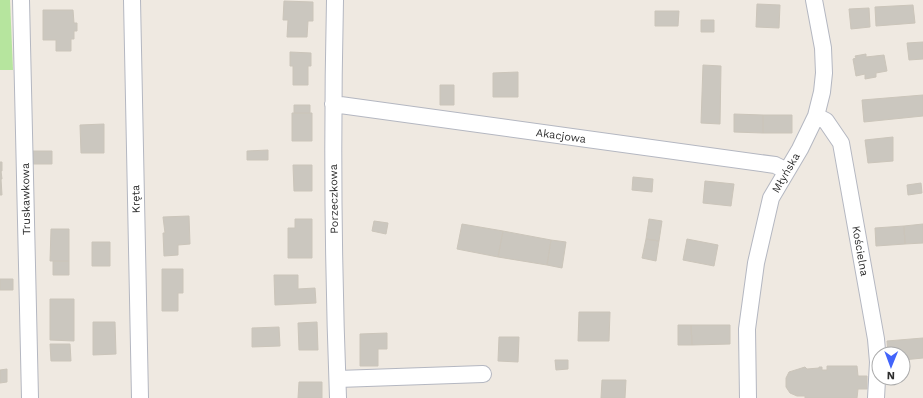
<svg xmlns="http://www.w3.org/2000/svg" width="923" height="398" viewBox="0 0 923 398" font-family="'Work Sans',sans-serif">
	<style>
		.grass { fill: #b6e59e }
		.building { fill: #cbc7bf; stroke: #cbc5ba }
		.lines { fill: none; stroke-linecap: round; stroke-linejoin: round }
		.minor-casing { stroke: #b4b7c1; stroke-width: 18 }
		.minor { stroke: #fff; stroke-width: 16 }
		.labels { text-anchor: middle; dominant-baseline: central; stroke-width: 3; stroke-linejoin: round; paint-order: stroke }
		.street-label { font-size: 11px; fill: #2e2e2e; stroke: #fff }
	</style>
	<rect width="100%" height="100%" fill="#efe9e1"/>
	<path class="grass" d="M0,0H10L13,70H0Z"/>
	<path class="building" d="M284,1L313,2V21H308L307,37H287L288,20H283Z
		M757,4L780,5L779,28L756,27Z
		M913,5L915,23L876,26L875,7Z
		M869,8L870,27L851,29L849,9Z
		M43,10H73L74,23H77V31H74V39H71V51H56V40H43Z
		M655,11H679L678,26H655Z
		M701,20H714V32H701Z
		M923,42V59L909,60L907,43Z
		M290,52L311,53V66H308V85H293V66H290Z
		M866,54V57L884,55L887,71L876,73V77L865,79V74L856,76L853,59L856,58L855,56Z
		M703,65L721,66L720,124L701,123Z
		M518,72V97H493V73Z
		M440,85H454V105H440Z
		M923,95V116L864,122L862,100Z
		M294,105H310V113H294Z
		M292,113H312V141H292Z
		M734,114L763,115V133L734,132Z
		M763,115H792V133H763Z
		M104,124V153H81L80,125Z
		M893,137V161L868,163L865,140Z
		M268,150V160H247V151Z
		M33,151H52V164H33Z
		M0,162H2V171H1L2,179H1L2,195H0Z
		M293,165H312V191H294Z
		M633,177L653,179L652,192L632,190Z
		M705,181L734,184L731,206L703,203Z
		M921,183L922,193L908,195L907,185Z
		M189,216L190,244L178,245V255L164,256L163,233H165L163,217Z
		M295,219H312V258H288V228H295Z
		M649,219L662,221L659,241L646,239Z
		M374,221L388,223L386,234L372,231Z
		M462,224L503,231L498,257L457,249Z
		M923,224V243L905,244L904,226Z
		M904,226L905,244L876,246L875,228Z
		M51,229H69V261H50Z
		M503,231L551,240L547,265L498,257Z
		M646,239L659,241L656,261L642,258Z
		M687,239L718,245L714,266L683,260Z
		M551,240L566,242L562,268L547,265Z
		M92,242H110V266H92Z
		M53,261H69V275H53Z
		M162,269H183V293H178V311H162Z
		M274,275H298V289L315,288L316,303L275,305Z
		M0,279H13V290H0Z
		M50,299H74V341L50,340Z
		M579,312H610L609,341H578Z
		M93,322H115L116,354L93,355Z
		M317,322L318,350H299L298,323Z
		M678,325H691L692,345H678Z
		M691,325H730V344L692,345Z
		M279,327L280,346L252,347V328Z
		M387,333V349H378V366H360V334Z
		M499,337H519L518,362L498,361Z
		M923,338V358L903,360V354H888L887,341Z
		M50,344H70L71,361H51Z
		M555,360H568V369L556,370Z
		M827,366H857L858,376H867V389H858L857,398H805V396H797L790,393L786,387V378L789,372L805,367L807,369L819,368V367H822V370H827Z
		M7,369V382L0,383V370Z
		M602,380H626L625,398H601Z
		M299,382H322V398H298Z"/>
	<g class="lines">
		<g class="minor-casing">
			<path id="minor" d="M21,0L30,398
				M132,0L140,398
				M335,0C332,132 333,266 338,398
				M333,104L775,165L787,171
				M816,116L826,121L841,143L876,339L878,362L876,398
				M338,379L483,374
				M748,398L747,329L756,263L771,198L800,149L816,116L822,92L824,73L823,48L814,0"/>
		</g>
		<use href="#minor" class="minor"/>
	</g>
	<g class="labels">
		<g class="street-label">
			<text transform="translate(561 136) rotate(8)">Akacjowa</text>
			<text transform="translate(786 173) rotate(-60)">Młyńska</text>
			<text transform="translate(26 199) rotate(-91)">Truskawkowa</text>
			<text transform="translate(136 199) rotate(-91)">Kręta</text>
			<text transform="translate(334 199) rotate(-91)">Porzeczkowa</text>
			<text transform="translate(860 251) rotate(80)">Kościelna</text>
		</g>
	</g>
	<g transform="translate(891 366) rotate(181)"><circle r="19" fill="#ffffff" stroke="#ababab"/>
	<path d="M0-3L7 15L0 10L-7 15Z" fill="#4264fb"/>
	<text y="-6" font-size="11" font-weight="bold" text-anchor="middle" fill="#2e2e2e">N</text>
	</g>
</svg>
